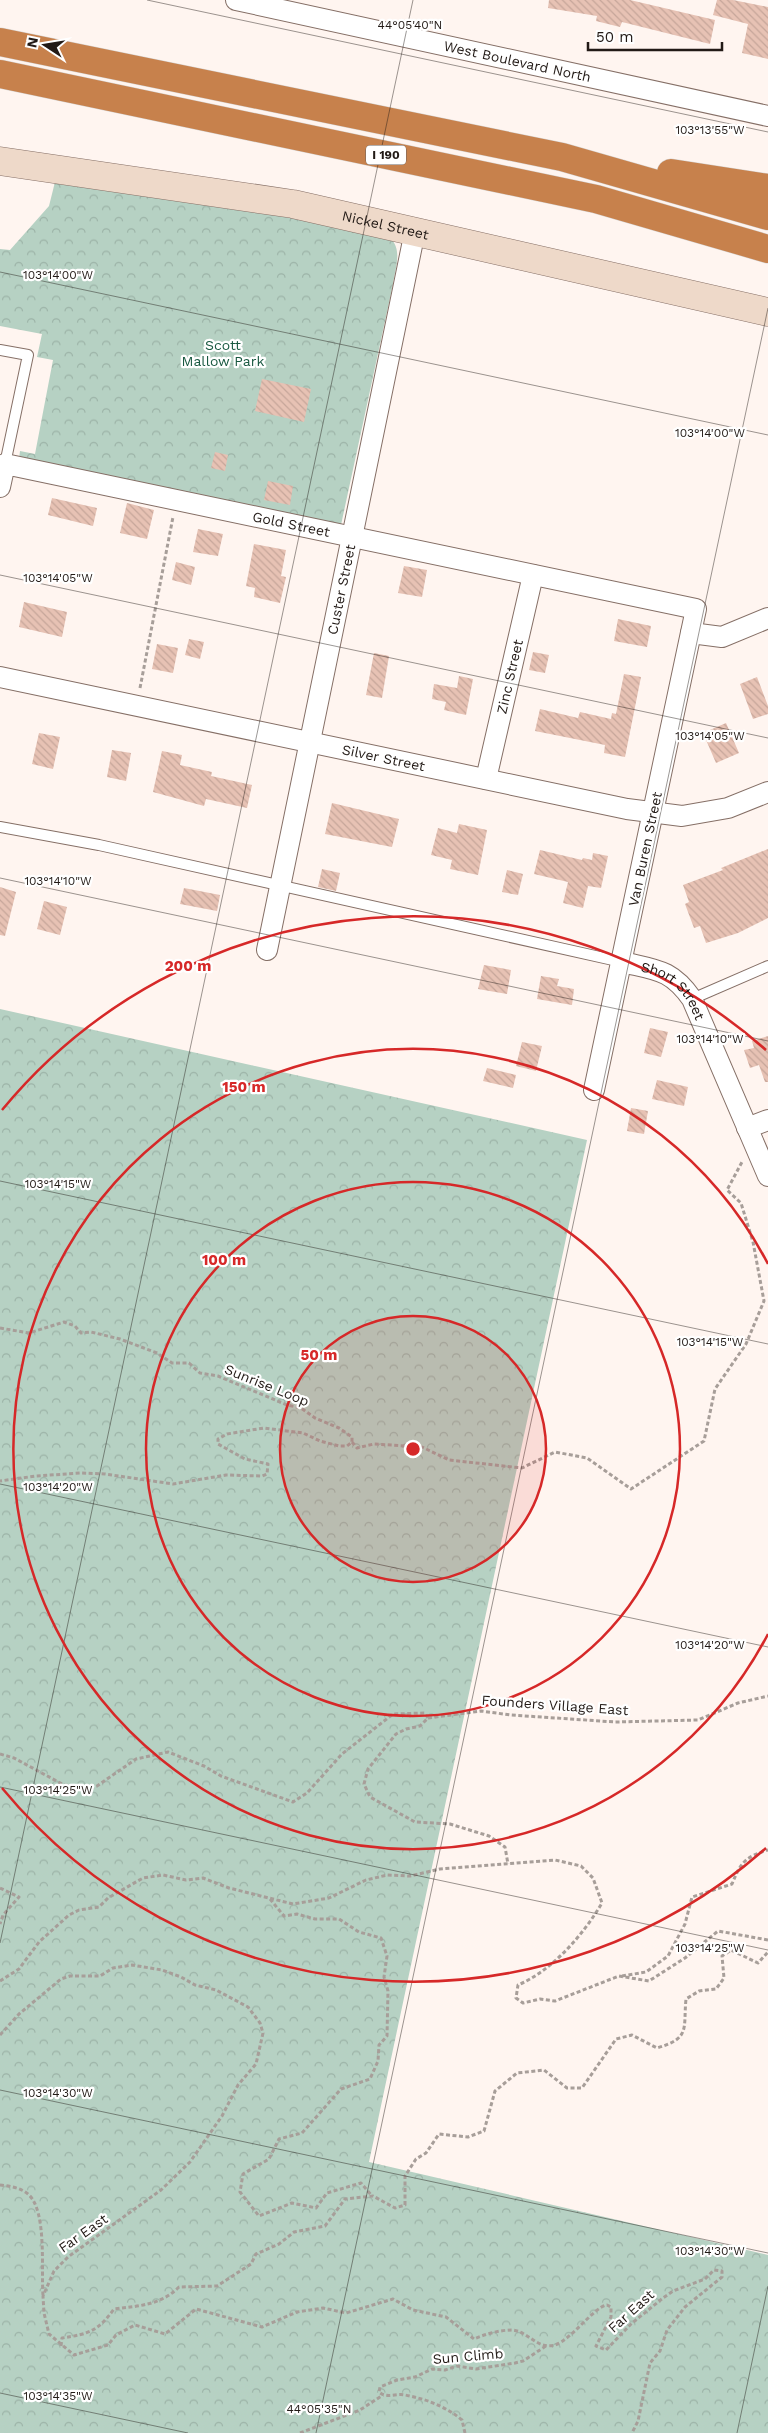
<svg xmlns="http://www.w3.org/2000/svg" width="768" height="2433" viewBox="0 0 768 2433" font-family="'Work Sans',sans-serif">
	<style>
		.park { fill: url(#park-crowns) }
		.building { fill: url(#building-back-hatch) }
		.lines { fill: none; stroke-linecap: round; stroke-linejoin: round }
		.lane-casing { stroke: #856f66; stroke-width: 12 }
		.street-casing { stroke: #856f66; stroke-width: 22 }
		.secondary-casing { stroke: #856f66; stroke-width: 29 }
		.highway-casing { stroke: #d7d6d5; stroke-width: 29 }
		.path { stroke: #a79e99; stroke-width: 3; stroke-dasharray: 4 2.5; stroke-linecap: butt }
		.lane { stroke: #fff; stroke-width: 10 }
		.street { stroke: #fff; stroke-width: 20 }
		.secondary { stroke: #eed9c9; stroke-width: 28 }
		.highway { stroke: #c7814c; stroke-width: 28 }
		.ticks { fill: none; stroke: #221a16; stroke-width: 1; stroke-opacity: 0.45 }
		.ring { fill: none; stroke: #d62828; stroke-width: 2.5 }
		.labels { text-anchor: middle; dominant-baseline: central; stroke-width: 4.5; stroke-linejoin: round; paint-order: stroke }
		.shield { fill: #fff; stroke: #645f5c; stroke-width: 1 }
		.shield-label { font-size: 12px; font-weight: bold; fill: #221a16 }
		.street-label { font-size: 14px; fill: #221a16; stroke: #fff }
		.park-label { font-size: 14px; fill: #185840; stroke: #fff }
		.ticks-label { font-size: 12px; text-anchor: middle; fill: #221a16; stroke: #fff; stroke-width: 4.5; stroke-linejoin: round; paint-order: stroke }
		.centre { fill: #d62828; stroke: #fff; stroke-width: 2.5 }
		.ring-label { font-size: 15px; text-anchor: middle; font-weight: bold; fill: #d62828; stroke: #fff; stroke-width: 4.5; stroke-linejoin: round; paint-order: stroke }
	</style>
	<defs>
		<pattern id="park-crowns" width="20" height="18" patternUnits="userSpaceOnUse" patternTransform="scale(1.25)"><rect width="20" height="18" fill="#b6d1c3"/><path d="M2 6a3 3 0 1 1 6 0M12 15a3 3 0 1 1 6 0" fill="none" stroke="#9cb3a7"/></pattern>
		<pattern id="building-back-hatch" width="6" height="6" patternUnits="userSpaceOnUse" patternTransform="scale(1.25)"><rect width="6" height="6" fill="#e7c2b4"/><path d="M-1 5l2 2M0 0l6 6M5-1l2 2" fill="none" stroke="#c6a69a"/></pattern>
	</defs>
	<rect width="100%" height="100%" fill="#fff5f0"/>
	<path class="park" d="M55,182L266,213L390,238C403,249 395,269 393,284L341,525L19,459L20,451L35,454L53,360L37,357L42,334L0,326V249L10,250L49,206Z
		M0,1009L587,1140L369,2162L768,2255V2433H0Z"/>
	<path class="building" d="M549,0H630L715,20L710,44L622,22L620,27L596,21L597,16L548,8Z
		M717,0H733L768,7V59L742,53L748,24L713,15Z
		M262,379L311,389L304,422L255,411Z
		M215,452L228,455L225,471L211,468Z
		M268,481L293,486L290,505L264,500Z
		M52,498L97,508L93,526L48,515Z
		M127,503L154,510L147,539L120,533Z
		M198,529L223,534L218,556L193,552Z
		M254,544L286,550L281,576L286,577L280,603L254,597L255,588L246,586Z
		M176,562L195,567L191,585L172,580Z
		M404,566L427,570L422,597L398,593Z
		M24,602L67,612L62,637L19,627Z
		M618,619L651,626L647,647L614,641Z
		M189,639L204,642L200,659L185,655Z
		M157,644L178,648L173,673L152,669Z
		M533,652L549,655L545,673L529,670Z
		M374,653L389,656L382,698L366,695Z
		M624,674L641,677L625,757L604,753L605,745L535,731L540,709L578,718L580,712L611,719L612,713L616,714Z
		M459,676L473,679L466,715L444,710L446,702L432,699L434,684L457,688Z
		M757,677L768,706V714L753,719L740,684Z
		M726,723L739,753L716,763L703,733Z
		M39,733L60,737L53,769L32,764Z
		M112,750L131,753L126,781L107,777Z
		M162,751L182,755L180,765L212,772L211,776L252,785L247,808L206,799L204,806L153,792Z
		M332,803L399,819L392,847L325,834Z
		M459,824L487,830L478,875L450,869L452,860L431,855L438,828L457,833Z
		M768,849V918L738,933L706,943L700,926L694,928L685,904L689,902L683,885L723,870L721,868Z
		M540,850L582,860L583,858L592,860L593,853L608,856L601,888L588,886L583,908L563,903L568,882L534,874Z
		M322,869L340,873L336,891L318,887Z
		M507,870L523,874L518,895L502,892Z
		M0,887L16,892L5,936L0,935Z
		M184,888L220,895L217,911L180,904Z
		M44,901L67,907L60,935L37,929Z
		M484,965L511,970L507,994L478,989Z
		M541,976L559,979L557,986L574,989L572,1005L537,999Z
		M650,1028L668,1032L661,1057L644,1053Z
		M768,1036V1082H765L759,1065L750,1068L744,1050L754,1048L752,1041Z
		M522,1042L542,1046L536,1071L516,1066Z
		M487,1068L516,1075L513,1088L483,1081Z
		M657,1080L688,1087L684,1106L652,1099Z
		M631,1108L648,1111L644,1134L627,1131Z"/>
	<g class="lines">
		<g class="lane-casing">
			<path id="lane" d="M0,350L28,355L5,464
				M0,827L99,845L622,962
				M692,999L768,966"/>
		</g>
		<g class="street-casing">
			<g id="street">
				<path id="s1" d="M236,0L768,116"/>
				<path id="s2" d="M0,487L5,464L696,609L594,1090"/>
				<path d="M691,633L722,637L768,618"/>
				<path id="s3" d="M0,677L627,809L682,816L728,808L768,792"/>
				<path id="s4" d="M486,779L533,575"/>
				<path id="s5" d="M267,950L415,231"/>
				<path id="s6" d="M622,962C656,970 671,969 692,999L768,1176"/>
				<path d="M747,1128L768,1120"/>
			</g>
		</g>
		<g class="secondary-casing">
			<g id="secondary">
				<path id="s7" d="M0,161L293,204L768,312"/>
			</g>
		</g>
		<g class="highway-casing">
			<path id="highway" d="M0,42L562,157L768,216
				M0,74L596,199L768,249
				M671,173L768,188"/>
		</g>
		<path class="path" d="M140,688L173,517
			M0,1328L29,1333L64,1322L75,1326L81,1333L91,1332L120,1339L157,1353L172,1363H189L200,1373L218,1376L287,1405L301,1408L315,1418L339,1428L352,1437V1442L347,1446H339L320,1441L303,1433L264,1428L227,1434L218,1439V1444L245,1459L268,1464L267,1474L262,1476L226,1475L173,1484L105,1474L81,1473L36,1476L0,1481
			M352,1442L357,1448L374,1444L422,1447L449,1460L522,1468L555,1452L587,1458L631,1489L704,1441L715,1389L746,1344L764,1301L753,1242L741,1203L727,1190L742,1162
			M428,1718L481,1711L511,1715L615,1722L698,1720L738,1703L768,1696
			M0,1754L14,1758L64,1785L90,1788L97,1786L136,1759L168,1752L204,1766L221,1776L293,1802L307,1793L342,1754L393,1714L425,1713L428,1718L420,1726L406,1729L396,1734L368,1769L364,1784L370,1797L415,1822L450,1824L489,1836L505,1847L508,1864
			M0,1888L19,1897L3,1915L0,1924
			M270,1899L284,1916L297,1914L315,1919H339L359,1932L381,1938L387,1956L384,1977L388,1991L387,2036L379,2045L378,2061L370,2079L341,2089L302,2133L279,2139L269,2159L243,2174L240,2192L259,2216L292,2203L316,2208L327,2193L361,2183L372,2196
			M622,1976L646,1972L668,1956L685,1924L692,1897L732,1884C741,1862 745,1857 768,1850
			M0,1981L19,1969L39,1942L69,1915L79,1910L99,1907L108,1898L143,1878L163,1875L186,1880L203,1878L229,1888L293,1904L329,1898L366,1880L387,1875L410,1876L440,1869L555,1860L581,1866L593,1878L602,1903C583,1935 553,1970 518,1985L516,1998L523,2003L540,1999L555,2001L619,1976L649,1981L685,1958L718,1931L768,1940
			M0,2035L19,2014L61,1979L70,1976H100L113,1968L132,1965L162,1970L181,1977L195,1985L216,1990L248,2007L260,2023L263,2033L256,2064L238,2085L222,2116L190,2162L161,2190L68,2257L54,2271L43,2296L44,2313L49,2334L74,2355L108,2345L116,2335L135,2325L165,2334L196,2309L262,2327L297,2312L323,2308L346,2313L393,2299L413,2310L446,2317L474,2339C485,2334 500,2330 512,2330C528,2331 537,2350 555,2345C571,2340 595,2306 607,2305L611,2307V2317L596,2346L606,2350L631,2324L663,2298L673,2291L705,2279L714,2270L722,2271V2277L685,2307L667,2330L660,2351L650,2363L638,2421L632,2433
			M0,2185C10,2186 22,2188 29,2195C47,2212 41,2270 43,2295
			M61,2346L62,2338C89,2334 98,2331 114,2309C139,2306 161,2305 179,2287L217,2286L251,2264L256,2254L279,2244L294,2232L325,2226L345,2199L373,2196L395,2208L405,2205V2176L416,2159L426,2153L439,2134L468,2137L484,2131L495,2091L517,2073L544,2070L567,2088H582L616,2039L632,2035L657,2048C691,2038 683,2029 686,1999L699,1991L716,1989L724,1978L722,1956L731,1950L758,1963L768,1952
			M300,2433L360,2410L383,2395
			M465,2433L462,2420C445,2406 426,2399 405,2395C396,2393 387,2399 379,2392L380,2387L397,2380L415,2377L432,2369L445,2370L457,2366L476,2369L515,2363L523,2361L546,2346"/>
		<use href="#lane" class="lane"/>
		<use href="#street" class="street"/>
		<use href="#secondary" class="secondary"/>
		<use href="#highway" class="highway"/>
	</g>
	<path class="ticks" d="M147,0L768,132M0,272L768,435M0,575L768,738M0,878L768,1041M0,1181L768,1344M0,1484L768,1647M0,1787L768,1950M0,1943L413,0M0,2090L768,2253M0,2393L188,2433M316,2433L768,308M737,2433L768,2286"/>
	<circle cx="413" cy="1449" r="133" fill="#d62828" fill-opacity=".12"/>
	<g class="ring">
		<circle cx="413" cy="1449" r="133"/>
		<circle cx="413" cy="1449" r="267"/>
		<path d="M768 1634A400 400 0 1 1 768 1264"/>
		<path d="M766 1848A533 533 0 0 1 2 1788M2 1110A533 533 0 0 1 766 1050"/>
	</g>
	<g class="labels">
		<rect class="shield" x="366" y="145.5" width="40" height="19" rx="4"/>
		<g class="shield-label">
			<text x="386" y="155">I 190</text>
		</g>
		<g class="street-label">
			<text stroke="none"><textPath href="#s1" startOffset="288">West Boulevard North</textPath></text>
			<text stroke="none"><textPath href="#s7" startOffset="391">Nickel Street</textPath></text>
			<text stroke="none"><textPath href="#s2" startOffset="316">Gold Street</textPath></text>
			<text stroke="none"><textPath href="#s5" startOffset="368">Custer Street</textPath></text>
			<text stroke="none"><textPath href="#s4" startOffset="105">Zinc Street</textPath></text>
			<text stroke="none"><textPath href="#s3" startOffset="392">Silver Street</textPath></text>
			<text transform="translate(645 849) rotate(-78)">Van Buren Street</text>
			<text stroke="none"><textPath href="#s6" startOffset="62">Short Street</textPath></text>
			<text transform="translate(267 1385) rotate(22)">Sunrise Loop</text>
			<text transform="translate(555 1705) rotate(4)">Founders Village East</text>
			<text transform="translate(83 2233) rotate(-35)">Far East</text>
			<text transform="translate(631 2311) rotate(-42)">Far East</text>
			<text transform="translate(468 2356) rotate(-5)">Sun Climb</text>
		</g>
		<g class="park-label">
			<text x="223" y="345">Scott<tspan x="223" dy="16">Mallow Park</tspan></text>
		</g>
	</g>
	<g class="ticks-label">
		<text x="410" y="29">44°05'40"N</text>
		<text x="710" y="134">103°13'55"W</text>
		<text x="58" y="279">103°14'00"W</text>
		<text x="710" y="437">103°14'00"W</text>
		<text x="58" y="582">103°14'05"W</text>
		<text x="710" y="740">103°14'05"W</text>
		<text x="58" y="885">103°14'10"W</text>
		<text x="710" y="1043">103°14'10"W</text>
		<text x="58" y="1188">103°14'15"W</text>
		<text x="710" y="1346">103°14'15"W</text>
		<text x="58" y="1491">103°14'20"W</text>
		<text x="710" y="1649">103°14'20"W</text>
		<text x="58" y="1794">103°14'25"W</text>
		<text x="710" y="1952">103°14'25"W</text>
		<text x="58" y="2097">103°14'30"W</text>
		<text x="710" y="2255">103°14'30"W</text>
		<text x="58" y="2400">103°14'35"W</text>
		<text x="319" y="2413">44°05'35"N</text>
	</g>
	<circle cx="413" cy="1449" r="8" class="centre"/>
	<g class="ring-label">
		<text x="188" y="971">200 m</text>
		<text x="244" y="1092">150 m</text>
		<text x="224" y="1265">100 m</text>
		<text x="319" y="1360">50 m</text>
	</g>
	<g transform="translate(45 45) rotate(282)" stroke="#ffffff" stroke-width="4" paint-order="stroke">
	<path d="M0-4L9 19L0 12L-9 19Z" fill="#221a16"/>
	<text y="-8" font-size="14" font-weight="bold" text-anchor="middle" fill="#221a16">N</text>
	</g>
	<path d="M588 42v8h134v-8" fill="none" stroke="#221a16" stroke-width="2.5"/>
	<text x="596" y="42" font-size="15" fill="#221a16" stroke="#ffffff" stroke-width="4" paint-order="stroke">50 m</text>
</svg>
